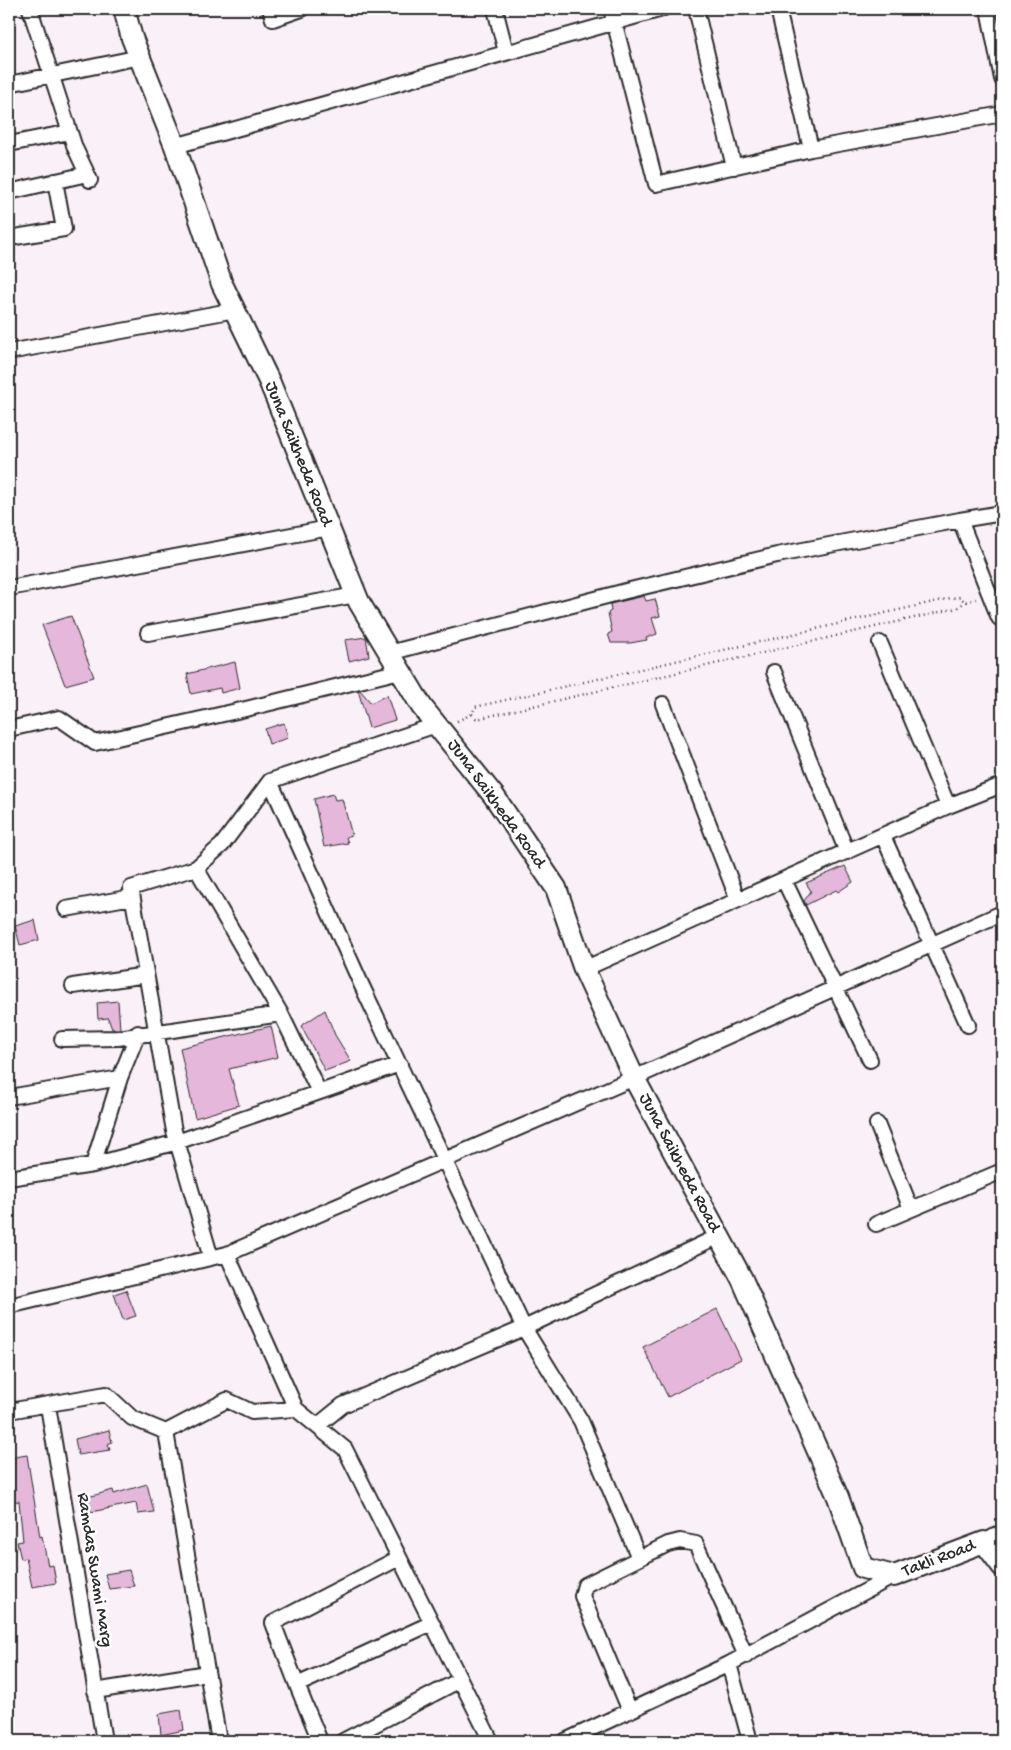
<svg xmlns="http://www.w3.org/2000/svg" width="1011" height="1750" viewBox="0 0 1011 1750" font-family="'Gochi Hand',sans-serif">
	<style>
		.building { fill: #e5b7da; stroke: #2b2b2b }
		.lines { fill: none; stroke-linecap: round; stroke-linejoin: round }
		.street-casing { stroke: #2b2b2b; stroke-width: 18 }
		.secondary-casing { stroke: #2b2b2b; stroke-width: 24 }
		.path { stroke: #2b2b2b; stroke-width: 2.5; stroke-dasharray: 1 4; stroke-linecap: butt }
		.street { stroke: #fff; stroke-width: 14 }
		.secondary { stroke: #fff; stroke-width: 20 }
		.labels { text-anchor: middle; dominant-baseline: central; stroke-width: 5; stroke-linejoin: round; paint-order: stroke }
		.street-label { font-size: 18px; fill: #2b2b2b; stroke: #fff }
	</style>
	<rect width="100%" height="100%" fill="#faf1f8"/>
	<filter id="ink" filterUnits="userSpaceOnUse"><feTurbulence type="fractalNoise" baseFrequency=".02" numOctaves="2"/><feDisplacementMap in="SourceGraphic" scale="10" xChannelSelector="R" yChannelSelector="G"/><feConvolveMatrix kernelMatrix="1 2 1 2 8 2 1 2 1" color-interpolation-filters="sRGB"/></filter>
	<g filter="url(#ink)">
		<path class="building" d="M644,596L646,601L655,599L660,616L652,618L657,634L646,638L647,640L630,643H611L608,634L612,632L608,613L611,611L610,604Z
			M71,616L94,677L65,685L42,625Z
			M366,637L369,656L349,661L345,640Z
			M235,662L240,688L221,693L220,688L191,694L187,674Z
			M358,690H360L371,703L387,695L395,720L369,728Z
			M284,723L288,738L269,744L265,729Z
			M333,794L335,800L342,799L352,835L346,837L348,843L324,847L314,799Z
			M845,866L853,882L838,892L836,890L806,905L804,901L811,891L806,883Z
			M35,920L39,940L20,945L15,926Z
			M118,1001L120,1029H112L108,1018L98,1019L97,1003Z
			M325,1010L335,1035L351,1061L325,1071L301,1026Z
			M271,1026L278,1057L229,1069L239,1105L195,1118L180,1048Z
			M126,1290L136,1316L123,1320L114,1294Z
			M717,1309L741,1359L668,1397L643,1347Z
			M109,1430L112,1442L108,1444L110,1450L78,1455L75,1439Z
			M27,1455L40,1537L42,1536L48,1566L53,1565L56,1583L32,1587L26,1558L21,1559L17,1542L23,1541L19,1501L10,1502L9,1493V1458Z
			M147,1484L154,1512L138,1514L136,1503L91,1512L88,1497L113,1490L114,1494Z
			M129,1570L134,1586L109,1589L105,1574Z
			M181,1710L184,1730L161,1735L159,1714Z"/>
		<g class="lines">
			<g class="street-casing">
				<path id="street" d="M30,9L75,148L90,180
					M270,9L273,19L302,9
					M495,9L506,52
					M611,9L656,184L811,149
					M696,9L734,167
					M778,9L811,149L1002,114
					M988,9L1002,79
					M9,84L140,57
					M9,144L70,132
					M175,146L662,9
					M9,192L87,174
					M9,238L64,229L55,181
					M9,352L235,310
					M960,520L1002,513
					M9,588L329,528
					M148,633L356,595
					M880,643L948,806
					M389,653L626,591L777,555L960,520L999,618
					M774,672L847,852
					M663,704L738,900
					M9,729L59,718L95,743L250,708L400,671
					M270,781L362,986L524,1328L343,1405L317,1426
					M883,836L968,1025
					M196,868L281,1014L319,1092
					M784,880L870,1060
					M66,909L132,897
					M584,969L948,806L1002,785
					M73,986L146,975
					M62,1039L118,1038L281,1014
					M9,1097L120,1078
					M877,1124L911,1209
					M93,1165L120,1078L138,1033
					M9,1178L93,1165L177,1142L400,1064
					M876,1224L1002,1171
					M227,1254L634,1078L1002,913
					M211,1258L174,1131L131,888L196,868L222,845L270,781L436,725
					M9,1306L227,1254L296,1409L345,1449L491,1741
					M48,1406L104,1741
					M9,1411L106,1394L132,1418L166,1432L219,1741
					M166,1432L227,1400L252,1412L296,1409
					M984,1542L1002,1532
					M639,1558L581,1421L524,1328L719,1236
					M297,1685L273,1623L399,1558
					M95,1691L207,1673
					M630,1711L582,1596L585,1585L668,1544L680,1541L696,1544L746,1656
					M320,1741L297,1685L432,1623
					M343,1741L460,1680
					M565,1741L729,1664
					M750,1741L729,1664L894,1576"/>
			</g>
			<g class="secondary-casing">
				<path id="secondary" d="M124,9L132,38L175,146L222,284L270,383L359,602L422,707L494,796L556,888L584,969L634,1078L742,1279L838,1497L863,1568L894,1576L984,1542L1002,1566"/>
			</g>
			<path class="path" d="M472,714L476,718H481L957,608L965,602L976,599
				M457,721L472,714L475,707L951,598L960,597L965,602"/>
			<use href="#street" class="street"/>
			<use href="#secondary" class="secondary"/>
		</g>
	</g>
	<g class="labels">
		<g class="street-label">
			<text transform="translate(298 454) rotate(68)">Juna Saikheda Road</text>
			<text transform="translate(496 804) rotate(54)">Juna Saikheda Road</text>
			<text transform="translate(679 1163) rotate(62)">Juna Saikheda Road</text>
			<text transform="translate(939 1559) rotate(-21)">Takli Road</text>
			<text transform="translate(94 1570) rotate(81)">Ramdas Swami Marg</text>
		</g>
	</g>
	<rect width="1011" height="1750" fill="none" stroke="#fff" stroke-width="30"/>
	<rect x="15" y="15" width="981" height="1720" fill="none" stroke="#2b2b2b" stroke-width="2" filter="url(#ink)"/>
</svg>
